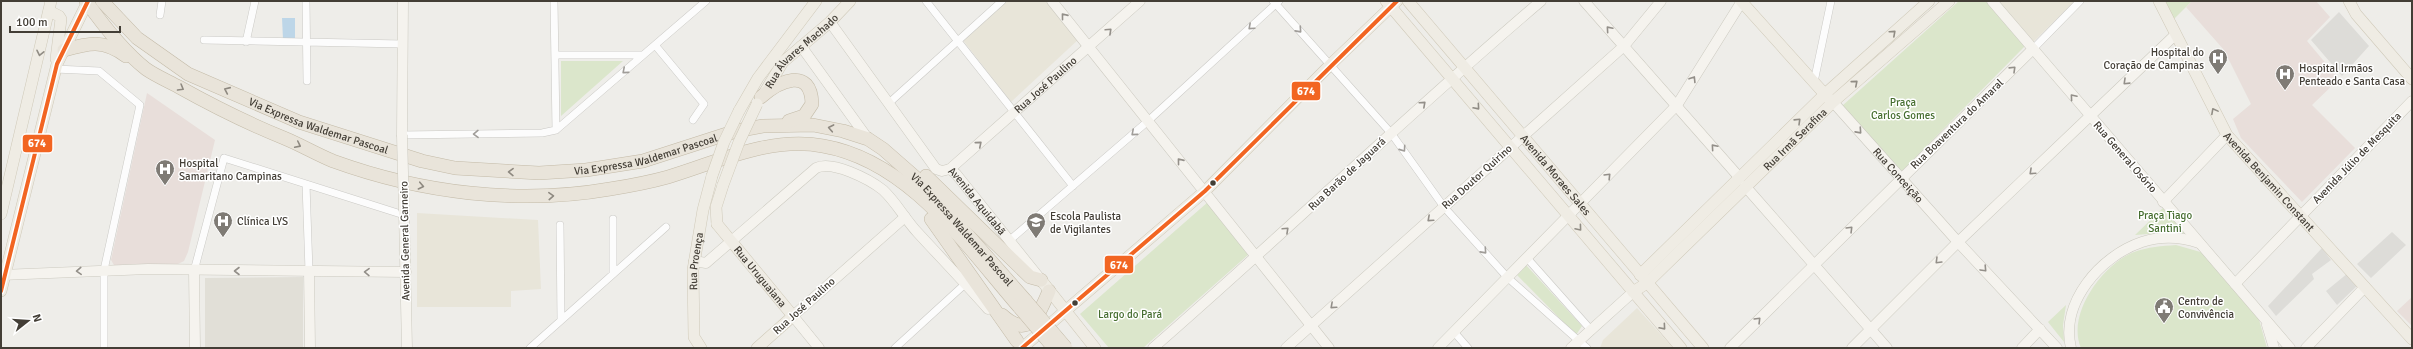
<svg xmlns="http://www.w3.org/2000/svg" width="2413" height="349" viewBox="0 0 2413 349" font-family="Signika,sans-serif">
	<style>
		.residential { fill: #e1dfd7 }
		.education { fill: #e8e5d9 }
		.medical { fill: #e8deda }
		.green { fill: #dbe6cb }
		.parking { fill: #dddcd8 }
		.water { fill: #bdd6e8 }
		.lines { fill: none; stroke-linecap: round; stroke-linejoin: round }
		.street-casing { stroke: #cac9c5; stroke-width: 8 }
		.secondary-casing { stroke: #cccac0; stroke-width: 11 }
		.primary-casing { stroke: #cfc9b8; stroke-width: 12 }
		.highway-casing { stroke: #c3baa7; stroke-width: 14 }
		.street { stroke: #fcfcfc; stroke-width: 7 }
		.secondary { stroke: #f5f3ee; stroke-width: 10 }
		.primary { stroke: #efece4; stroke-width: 11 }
		.highway { stroke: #e9e4da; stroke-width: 13 }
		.secondary-bridge-casing { stroke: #cccac0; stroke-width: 11; stroke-linecap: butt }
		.primary-bridge-casing { stroke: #cfc9b8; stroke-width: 12; stroke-linecap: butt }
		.highway-bridge-casing { stroke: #c3baa7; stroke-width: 14; stroke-linecap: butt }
		.secondary-bridge { stroke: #f5f3ee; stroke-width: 10 }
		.primary-bridge { stroke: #efece4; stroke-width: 11 }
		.highway-bridge { stroke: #e9e4da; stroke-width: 13 }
		.bus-1-casing { stroke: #fff; stroke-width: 7 }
		.bus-1 { stroke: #f26522; stroke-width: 4 }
		.oneway { stroke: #938f89 }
		.oneway2 { stroke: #a09d99 }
		.oneway3 { stroke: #908c84 }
		.oneway4 { stroke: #8e8980 }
		.bus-dot { fill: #433e36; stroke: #fff; stroke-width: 1.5 }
		.labels { text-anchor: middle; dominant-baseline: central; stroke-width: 3; stroke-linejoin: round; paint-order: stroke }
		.street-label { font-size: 11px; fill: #433e36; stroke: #fff }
		.poi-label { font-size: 11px; fill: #433e36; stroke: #fff; text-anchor: start }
		.park-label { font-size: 11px; fill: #466e30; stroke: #fff }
		.line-badge { stroke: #fff; stroke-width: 1.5 }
		.badge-label { font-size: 11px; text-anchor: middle; font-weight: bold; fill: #fff }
	</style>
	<rect width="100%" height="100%" fill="#eeede9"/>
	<path class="residential" d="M303,277V348H205V278Z"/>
	<path class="education" d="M1005,1H1049L1079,39L1011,102L962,39Z
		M1995,1H2075L2031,44Z
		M417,213L538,220L541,289L511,291V307H417Z
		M1637,308L1673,348H1600L1603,340Z"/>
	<path class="medical" d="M2192,1H2316L2330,17L2307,41L2339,79L2312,105L2355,148L2302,202L2241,138L2233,119L2251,104L2224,50L2186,7Z
		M147,93L215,140L188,252L184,261L178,264L114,265L111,260Z
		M2412,297V326L2397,311Z"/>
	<path class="green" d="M1959,1H1988L2025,46L1902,171L1842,106Z
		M2159,1H2192L2169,24Z
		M561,61H623L561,116Z
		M1208,202L1249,254L1143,348H1109L1080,314Z
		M2166,205L2189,234L2175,232L2135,235Z
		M2176,245L2204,253L2258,316L2267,348H2081C2066,314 2103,264 2134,252C2148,247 2162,246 2176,245Z
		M1526,265L1582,326L1576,335L1517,275Z
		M2066,305L2063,325L2064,342L2048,322Z"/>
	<path class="parking" d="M2339,12L2369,46L2342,76L2311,40Z
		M2392,232L2406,245L2371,278L2357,264Z
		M2322,248L2331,260L2312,274L2314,279L2276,316L2268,306Z
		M2348,273L2358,285L2337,305L2326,291Z"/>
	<path class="water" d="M282,18H295V38L283,39Z"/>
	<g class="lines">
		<g class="street-casing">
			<path id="street" d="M306,1L307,81
				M554,1L556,130
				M926,1L1073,186
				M1273,1L1391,133L1444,207L1507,277L1587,348
				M160,15L162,1
				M204,40L403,44
				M246,42L255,1
				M655,45L704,104L693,120
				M2033,49L2080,1
				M555,55H643
				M55,69L99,71L140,105L104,270V348
				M1814,82L1831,1
				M889,103L1002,1
				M402,135L542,133L556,130L706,1
				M306,184L309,271
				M560,225L561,320
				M1010,240L1148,121L1279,1
				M1527,258L1591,330
				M194,271L224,158L404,215
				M613,274V219
				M1454,332L1468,348
				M530,348L666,227
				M895,348L965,284"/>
		</g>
		<g class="secondary-casing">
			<g id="secondary">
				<path d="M1052,1L1329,348"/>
				<path d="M1584,1L1739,177"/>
				<path d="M1992,1L2290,348"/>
				<path id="s1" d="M830,22L936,169L942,171L950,169L1140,1"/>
				<path d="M801,46L868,139"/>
				<path id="s2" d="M1833,102L1958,242L2057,348"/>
				<path d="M402,135L403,1"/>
				<path id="s3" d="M950,169L956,174L1041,280"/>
				<path d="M1745,186L1887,348"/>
				<path d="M2163,202L2227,135"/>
				<path d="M404,211L407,348"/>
				<path d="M694,261L706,263L816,168C832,160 869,179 883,190C896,202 905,219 918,233C941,258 965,283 988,309"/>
				<path d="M194,271L195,348"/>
				<path d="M309,271L310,348"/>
				<path d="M1,275L148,269L406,272"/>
				<path d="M2235,284L2412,101"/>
				<path d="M2267,325L2274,348"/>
				<path d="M819,348L793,316L905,217"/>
				<path d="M1153,348C1284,234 1409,113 1541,1"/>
				<path d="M1286,348L1624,46L1661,1"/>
				<path d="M1438,348L1677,105L1742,1"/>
				<path d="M1571,348L1633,292"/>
				<path d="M1730,348L2033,49"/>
				<path d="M1852,348L1958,242L2175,35"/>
				<path d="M2022,348L2040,329"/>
				<path d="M2071,348C2060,303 2100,256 2142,242C2161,236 2181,237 2199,243"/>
				<path d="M2306,348L2365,287"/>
			</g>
		</g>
		<g class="primary-casing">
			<g id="primary">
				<path d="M1386,1L1681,348"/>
				<path id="s4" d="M1408,1L1703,348"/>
				<path d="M1741,1L1830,100"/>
				<path id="s5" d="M2159,1L2227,135L2412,339"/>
				<path d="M2349,1L2356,14L2412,79"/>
				<path d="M49,11L59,16L61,19L56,59"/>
				<path id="s6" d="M763,95L783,62L830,22L850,1"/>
				<path d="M739,111L758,78L816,1"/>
				<path d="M1,214L51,1"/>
				<path id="s7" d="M717,224L793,316L757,348"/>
				<path d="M717,224L716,207L723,185"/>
				<path d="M1640,275L1825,94L1929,1"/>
				<path d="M1041,280L1095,348"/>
				<path d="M1,291L57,64L88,1"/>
				<path id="s8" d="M1633,292L1647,283L1833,102L1949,1"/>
				<path id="s9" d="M701,348L694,337L693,270L703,210L712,176"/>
				<path d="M1022,348L1205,191L1330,65L1397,1"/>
			</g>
		</g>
		<g class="highway-casing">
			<g id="highway">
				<path d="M86,1C103,25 123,51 146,69C156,76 168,81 179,87C213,106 247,123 284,138C301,145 316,154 333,161C421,193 518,205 610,189C629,186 650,182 668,177C718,162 770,136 823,146C910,161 966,246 1020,308"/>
				<path id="s10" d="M102,1L137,38L188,74L299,122L422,161L455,168L539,173L586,170L643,161L736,131L763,126L813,125L843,131L868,139L883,149L923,184L1026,301"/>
				<path d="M64,50C89,43 103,39 126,56"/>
				<path d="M761,97C779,81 811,66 812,104L804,116L789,121"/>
				<path d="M926,176L1030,277L1041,280"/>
				<path d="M931,219L1017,341"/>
				<path d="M1002,315C1030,341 1040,312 1049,291"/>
			</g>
		</g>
		<use href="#street" class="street"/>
		<use href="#secondary" class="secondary"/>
		<use href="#primary" class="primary"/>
		<use href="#highway" class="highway"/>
		<g class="secondary-bridge-casing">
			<path id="secondary-bridge" d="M402,135L404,211"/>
		</g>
		<g class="primary-bridge-casing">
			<path id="primary-bridge" d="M712,176L724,142L739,111
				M723,185L739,142L757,104"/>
		</g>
		<g class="highway-bridge-casing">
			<path id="highway-bridge" d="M1026,301L1066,348
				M1020,308L1054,348"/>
		</g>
		<use href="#secondary-bridge" class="secondary-bridge"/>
		<use href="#primary-bridge" class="primary-bridge"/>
		<use href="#highway-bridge" class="highway-bridge"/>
		<g class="bus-1-casing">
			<path id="bus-1" d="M1,291L57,64L88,1
				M1022,348L1205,191L1397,1"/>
		</g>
		<use href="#bus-1" class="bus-1"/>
	</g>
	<defs><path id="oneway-chevron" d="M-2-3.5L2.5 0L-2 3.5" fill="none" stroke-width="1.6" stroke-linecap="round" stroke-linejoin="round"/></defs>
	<g class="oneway">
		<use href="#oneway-chevron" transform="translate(1064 16) rotate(-129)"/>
		<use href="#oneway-chevron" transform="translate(1609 29) rotate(-131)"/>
		<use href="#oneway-chevron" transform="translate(1109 31) rotate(-43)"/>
		<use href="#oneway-chevron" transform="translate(2013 69) rotate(-44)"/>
		<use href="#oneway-chevron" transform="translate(1693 79) rotate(-58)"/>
		<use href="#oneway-chevron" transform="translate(2126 82) rotate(136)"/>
		<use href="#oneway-chevron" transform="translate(2073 97) rotate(-130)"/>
		<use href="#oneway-chevron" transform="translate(1423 104) rotate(-42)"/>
		<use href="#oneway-chevron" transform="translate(1859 131) rotate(48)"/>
		<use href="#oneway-chevron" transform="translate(979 144) rotate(-40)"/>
		<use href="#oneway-chevron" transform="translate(1714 147) rotate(-131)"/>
		<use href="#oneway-chevron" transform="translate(1180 161) rotate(-129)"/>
		<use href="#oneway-chevron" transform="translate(2032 172) rotate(137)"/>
		<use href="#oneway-chevron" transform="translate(1608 176) rotate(-46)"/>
		<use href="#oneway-chevron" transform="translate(1430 219) rotate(138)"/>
		<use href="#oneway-chevron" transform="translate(1850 229) rotate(-45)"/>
		<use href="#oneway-chevron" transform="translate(1286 230) rotate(-43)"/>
		<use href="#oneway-chevron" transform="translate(1938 261) rotate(135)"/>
		<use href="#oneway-chevron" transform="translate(1984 269) rotate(47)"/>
		<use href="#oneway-chevron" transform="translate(79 271) rotate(177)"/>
		<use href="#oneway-chevron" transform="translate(237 271) rotate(180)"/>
		<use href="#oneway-chevron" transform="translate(367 272) rotate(-179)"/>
		<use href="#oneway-chevron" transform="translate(1333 306) rotate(138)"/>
		<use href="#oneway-chevron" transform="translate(1758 320) rotate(-45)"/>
	</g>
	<g class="oneway2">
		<use href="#oneway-chevron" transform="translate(1251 27) rotate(138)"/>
		<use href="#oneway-chevron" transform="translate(1299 30) rotate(48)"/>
		<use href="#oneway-chevron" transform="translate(625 71) rotate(139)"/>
		<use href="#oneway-chevron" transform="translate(1134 133) rotate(139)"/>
		<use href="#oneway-chevron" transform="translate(476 134) rotate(179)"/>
		<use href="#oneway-chevron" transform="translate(1403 149) rotate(55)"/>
		<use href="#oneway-chevron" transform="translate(1484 251) rotate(48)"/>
	</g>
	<g class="oneway3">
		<use href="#oneway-chevron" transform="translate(1893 33) rotate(-42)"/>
		<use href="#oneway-chevron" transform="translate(40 53) rotate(102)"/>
		<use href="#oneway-chevron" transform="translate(1855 83) rotate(-41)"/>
		<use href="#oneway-chevron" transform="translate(1477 107) rotate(49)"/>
		<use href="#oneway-chevron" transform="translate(2214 111) rotate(-118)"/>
		<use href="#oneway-chevron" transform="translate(1798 121) rotate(-44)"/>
		<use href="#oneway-chevron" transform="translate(1579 228) rotate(50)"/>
		<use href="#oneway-chevron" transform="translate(1663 327) rotate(49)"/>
	</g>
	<g class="oneway4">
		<use href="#oneway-chevron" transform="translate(181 88) rotate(30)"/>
		<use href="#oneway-chevron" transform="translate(227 90) rotate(-156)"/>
		<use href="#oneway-chevron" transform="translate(831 128) rotate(-169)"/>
		<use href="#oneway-chevron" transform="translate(298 145) rotate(26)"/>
		<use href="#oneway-chevron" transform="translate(511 172) rotate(-179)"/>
		<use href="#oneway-chevron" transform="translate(421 186) rotate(12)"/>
		<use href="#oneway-chevron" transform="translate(551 196) rotate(-3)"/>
	</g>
	<defs>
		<g id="hospital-pin" transform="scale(1)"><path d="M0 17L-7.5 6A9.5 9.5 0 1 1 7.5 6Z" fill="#7f7b75" stroke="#fff"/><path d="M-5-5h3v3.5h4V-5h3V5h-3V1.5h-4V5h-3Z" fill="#fff"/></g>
		<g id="university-pin" transform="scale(1)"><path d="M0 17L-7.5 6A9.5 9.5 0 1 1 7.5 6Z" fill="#7f7b75" stroke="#fff"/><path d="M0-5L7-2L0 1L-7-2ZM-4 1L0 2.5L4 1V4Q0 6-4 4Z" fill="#fff"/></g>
		<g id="civic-pin" transform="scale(1)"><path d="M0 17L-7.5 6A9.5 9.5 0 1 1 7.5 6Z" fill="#7f7b75" stroke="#fff"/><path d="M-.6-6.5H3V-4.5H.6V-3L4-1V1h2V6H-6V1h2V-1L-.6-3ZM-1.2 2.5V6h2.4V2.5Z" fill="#fff"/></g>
	</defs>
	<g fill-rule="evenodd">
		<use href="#hospital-pin" x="2218" y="58"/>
		<use href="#hospital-pin" x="2285" y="74"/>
		<use href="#hospital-pin" x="165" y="169"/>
		<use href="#hospital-pin" x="223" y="221"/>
		<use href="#university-pin" x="1036" y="222"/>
		<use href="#civic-pin" x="2164" y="307"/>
	</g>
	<g class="bus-dot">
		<circle cx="1213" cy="183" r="3.5"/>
		<circle cx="1075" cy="303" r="3.5"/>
	</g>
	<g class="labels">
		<g class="street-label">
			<text stroke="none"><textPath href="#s6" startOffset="59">Rua Álvares Machado</textPath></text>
			<text stroke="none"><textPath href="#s1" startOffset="323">Rua José Paulino</textPath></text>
			<text transform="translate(1957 124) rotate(-44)">Rua Boaventura do Amaral</text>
			<text stroke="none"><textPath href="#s10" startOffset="254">Via Expressa Waldemar Pascoal</textPath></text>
			<text stroke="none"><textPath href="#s8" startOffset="223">Rua Irmã Serafina</textPath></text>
			<text stroke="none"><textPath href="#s10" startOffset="590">Via Expressa Waldemar Pascoal</textPath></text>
			<text transform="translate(2125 157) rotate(49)">Rua General Osório</text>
			<text transform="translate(2357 158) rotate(-46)">Avenida Júlio de Mesquita</text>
			<text transform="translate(1347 174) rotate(-43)">Rua Barão de Jaguará</text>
			<text stroke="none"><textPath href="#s4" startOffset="228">Avenida Moraes Sales</textPath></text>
			<text stroke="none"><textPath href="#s2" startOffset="98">Rua Conceição</textPath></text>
			<text transform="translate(1477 177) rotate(-42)">Rua Doutor Quirino</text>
			<text stroke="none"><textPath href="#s5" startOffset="213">Avenida Benjamin Constant</textPath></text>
			<text stroke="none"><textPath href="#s3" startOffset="42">Avenida Aquidabã</textPath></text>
			<text stroke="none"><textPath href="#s10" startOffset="949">Via Expressa Waldemar Pascoal</textPath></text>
			<text transform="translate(405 241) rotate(-91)">Avenida General Garneiro</text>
			<text stroke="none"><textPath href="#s9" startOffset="89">Rua Proença</textPath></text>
			<text stroke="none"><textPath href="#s7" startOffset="68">Rua Uruguaiana</textPath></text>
			<text transform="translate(804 306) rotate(-42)">Rua José Paulino</text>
		</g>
		<g class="poi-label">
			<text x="2204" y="52" text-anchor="end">Hospital do<tspan x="2204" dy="13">Coração de Campinas</tspan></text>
			<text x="2299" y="68">Hospital Irmãos<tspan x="2299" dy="13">Penteado e Santa Casa</tspan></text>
			<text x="179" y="163">Hospital<tspan x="179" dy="13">Samaritano Campinas</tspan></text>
			<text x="1050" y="216">Escola Paulista<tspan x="1050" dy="13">de Vigilantes</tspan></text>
			<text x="237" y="221">Clínica LYS</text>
			<text x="2178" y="301">Centro de<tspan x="2178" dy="13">Convivência</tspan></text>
		</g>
		<g class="park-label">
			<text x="1903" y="102">Praça<tspan x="1903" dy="13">Carlos Gomes</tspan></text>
			<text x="2165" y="215">Praça Tiago<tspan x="2165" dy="13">Santini</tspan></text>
			<text x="1130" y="314">Largo do Pará</text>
		</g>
	</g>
	<g class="line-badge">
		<rect x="1291" y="81" width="30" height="20" rx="4" fill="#f26522"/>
		<rect x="22" y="134" width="31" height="19" rx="4" fill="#f26522"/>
		<rect x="1104" y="255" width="30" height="19" rx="4" fill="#f26522"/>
	</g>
	<g class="badge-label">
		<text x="1306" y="95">674</text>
		<text x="37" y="147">674</text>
		<text x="1119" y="269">674</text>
	</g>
	<rect width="2413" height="349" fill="none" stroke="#433e36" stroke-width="4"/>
	<g transform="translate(28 321) rotate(73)" stroke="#ffffff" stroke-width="3" paint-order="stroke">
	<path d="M0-3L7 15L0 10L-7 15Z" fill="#433e36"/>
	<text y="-6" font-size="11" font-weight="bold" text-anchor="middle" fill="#433e36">N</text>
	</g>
	<path d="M10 26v6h110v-6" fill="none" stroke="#433e36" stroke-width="2"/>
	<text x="16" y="26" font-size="12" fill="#433e36" stroke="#ffffff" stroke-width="3" paint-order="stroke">100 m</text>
</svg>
